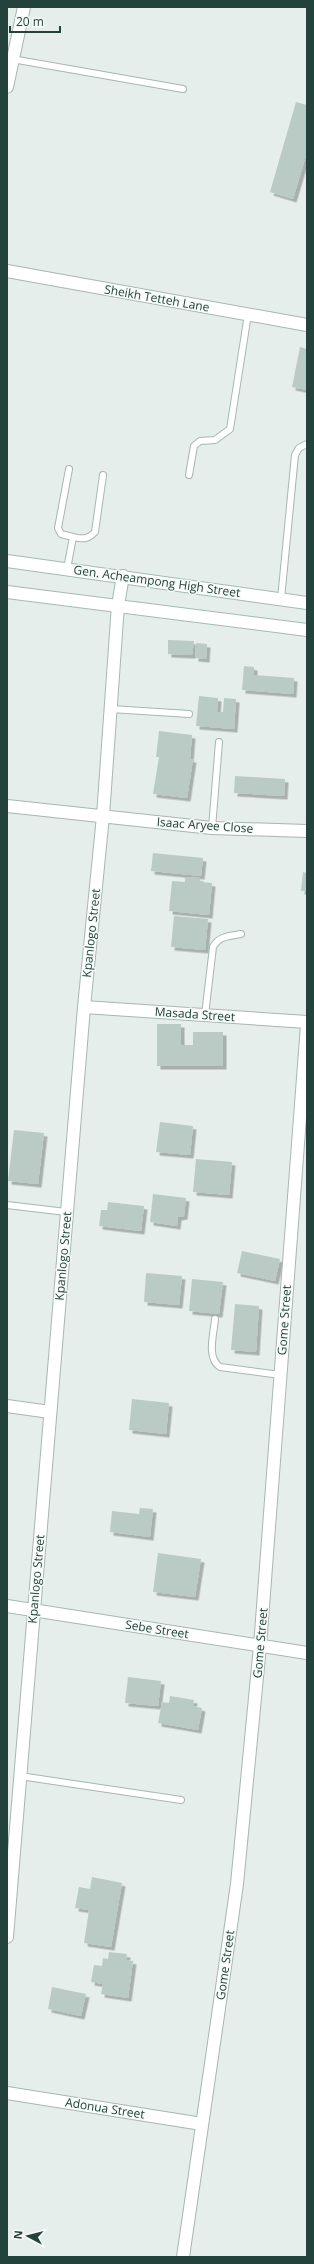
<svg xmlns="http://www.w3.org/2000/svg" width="314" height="2264" viewBox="0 0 314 2264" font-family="'Open Sans',sans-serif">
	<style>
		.building { fill: #bacac4; filter: url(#shadow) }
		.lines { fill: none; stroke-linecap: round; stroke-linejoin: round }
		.service-casing { stroke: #a7b7b3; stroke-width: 8 }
		.minor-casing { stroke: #a7b7b3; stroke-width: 14 }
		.secondary-casing { stroke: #a2bbb3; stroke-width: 14 }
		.service { stroke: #fff; stroke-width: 6 }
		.minor { stroke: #fff; stroke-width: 12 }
		.secondary { stroke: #fff; stroke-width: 12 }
		.labels { text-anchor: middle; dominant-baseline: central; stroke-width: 3; stroke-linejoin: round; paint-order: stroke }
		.street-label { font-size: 12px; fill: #23423b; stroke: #f6faf8 }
	</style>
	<defs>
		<filter id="shadow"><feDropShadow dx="3.5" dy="3.5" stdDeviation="0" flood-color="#0004"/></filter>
	</defs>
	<rect width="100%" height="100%" fill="#e5eeeb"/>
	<path class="building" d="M296,102L307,105V152L293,199L270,192Z
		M300,347L307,349V390L292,387Z
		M168,640L194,641L192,655L168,654Z
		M196,643L207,644L206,659L195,658Z
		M244,666L254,667V675L294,678L293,694L242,690Z
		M199,696L218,698L217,712H223L224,698L236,699L234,729L196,726Z
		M159,731L192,735L190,759H193L187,798L153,794L159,757H156Z
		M235,776L285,779L284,796L234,793Z
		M153,853L203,858L201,876L151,871Z
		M303,872L307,873V891H301Z
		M185,877L200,878V882L212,883L209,915L169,911L172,881L185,882Z
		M174,916L208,919L205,950L171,947Z
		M157,1024H181V1045H193V1032H223V1066H157Z
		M160,1122L193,1126L190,1155L156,1152Z
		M14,1130L44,1133L38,1184L8,1181Z
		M196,1159L232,1162L229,1195L193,1192Z
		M153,1194L186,1198L184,1216L178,1217L177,1226L150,1222Z
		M108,1202L144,1206L141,1231L99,1226L101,1210H107Z
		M242,1251L280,1259L275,1281L237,1273Z
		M146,1273L182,1276L179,1305L144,1302Z
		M192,1279L223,1282L219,1314L189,1311Z
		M235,1304L259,1306L256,1352L231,1350Z
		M132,1399L169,1403L166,1434L129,1430Z
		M140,1508L153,1509L150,1537L110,1532L112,1511L139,1514Z
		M158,1553L201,1559L195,1597L153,1592Z
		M128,1677L161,1681L158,1706L125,1703Z
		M170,1696L194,1700L193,1706L202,1708L198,1730L158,1723L162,1702L169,1703Z
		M92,1877L122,1883L111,1947L84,1943L89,1910L75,1908L79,1887L90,1889Z
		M109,1952L127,1954L126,1960L133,1961L128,1998L101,1994L103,1984L91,1982L94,1965L102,1966L103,1958L108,1959Z
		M52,1987L86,1994L81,2016L48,2009Z"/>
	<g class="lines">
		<g class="service-casing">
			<path id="service" d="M12,59L183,89
				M69,469L58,528L61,534L73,537
				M189,475L194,446L200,441L215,440L230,429L248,314
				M67,569L73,537C83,539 87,540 95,532L103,475
				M281,599L295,455L299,448L307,444
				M111,709L189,714
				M212,828L219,742
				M205,1015L213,947C219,936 229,936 241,934
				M7,1205L66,1212
				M215,1319C214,1333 206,1358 220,1367L280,1375
				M20,1776L181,1800"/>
		</g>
		<g class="minor-casing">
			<path id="minor" d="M7,87L24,7
				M7,271L307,325
				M7,806L212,828L307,831
				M84,1007L307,1022
				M7,1406L50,1412
				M7,1606L307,1653
				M7,1937L84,1007L103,816L118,605L123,576
				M7,2093L202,2124
				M183,2257L237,1884L260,1646L307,1025"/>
		</g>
		<g class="secondary-casing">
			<path id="secondary" d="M7,561L307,603
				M7,592L307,630"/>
		</g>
		<use href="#service" class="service"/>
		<use href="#minor" class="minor"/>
		<use href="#secondary" class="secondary"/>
	</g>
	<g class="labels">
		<g class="street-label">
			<text transform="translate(157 298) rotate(10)">Sheikh Tetteh Lane</text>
			<text transform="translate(157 581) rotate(8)">Gen. Acheampong High Street</text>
			<text transform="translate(205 825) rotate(4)">Isaac Aryee Close</text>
			<text transform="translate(91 933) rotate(-84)">Kpanlogo Street</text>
			<text transform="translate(195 1014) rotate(4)">Masada Street</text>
			<text transform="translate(63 1256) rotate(-85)">Kpanlogo Street</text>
			<text transform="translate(284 1320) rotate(-86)">Gome Street</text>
			<text transform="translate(36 1579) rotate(-85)">Kpanlogo Street</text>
			<text transform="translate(157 1629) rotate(9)">Sebe Street</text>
			<text transform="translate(260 1643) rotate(-85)">Gome Street</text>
			<text transform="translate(225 1965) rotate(-82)">Gome Street</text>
			<text transform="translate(105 2108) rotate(9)">Adonua Street</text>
		</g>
	</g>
	<rect width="314" height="2264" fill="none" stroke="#23423b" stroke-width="16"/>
	<g transform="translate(28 2236) rotate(277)" stroke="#f6faf8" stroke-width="3" paint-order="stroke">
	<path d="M0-3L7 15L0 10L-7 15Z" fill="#23423b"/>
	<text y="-6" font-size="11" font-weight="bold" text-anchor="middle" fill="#23423b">N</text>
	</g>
	<path d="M10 26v6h50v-6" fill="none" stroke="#23423b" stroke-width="2"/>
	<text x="16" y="26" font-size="12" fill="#23423b" stroke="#f6faf8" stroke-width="3" paint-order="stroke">20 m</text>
</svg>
